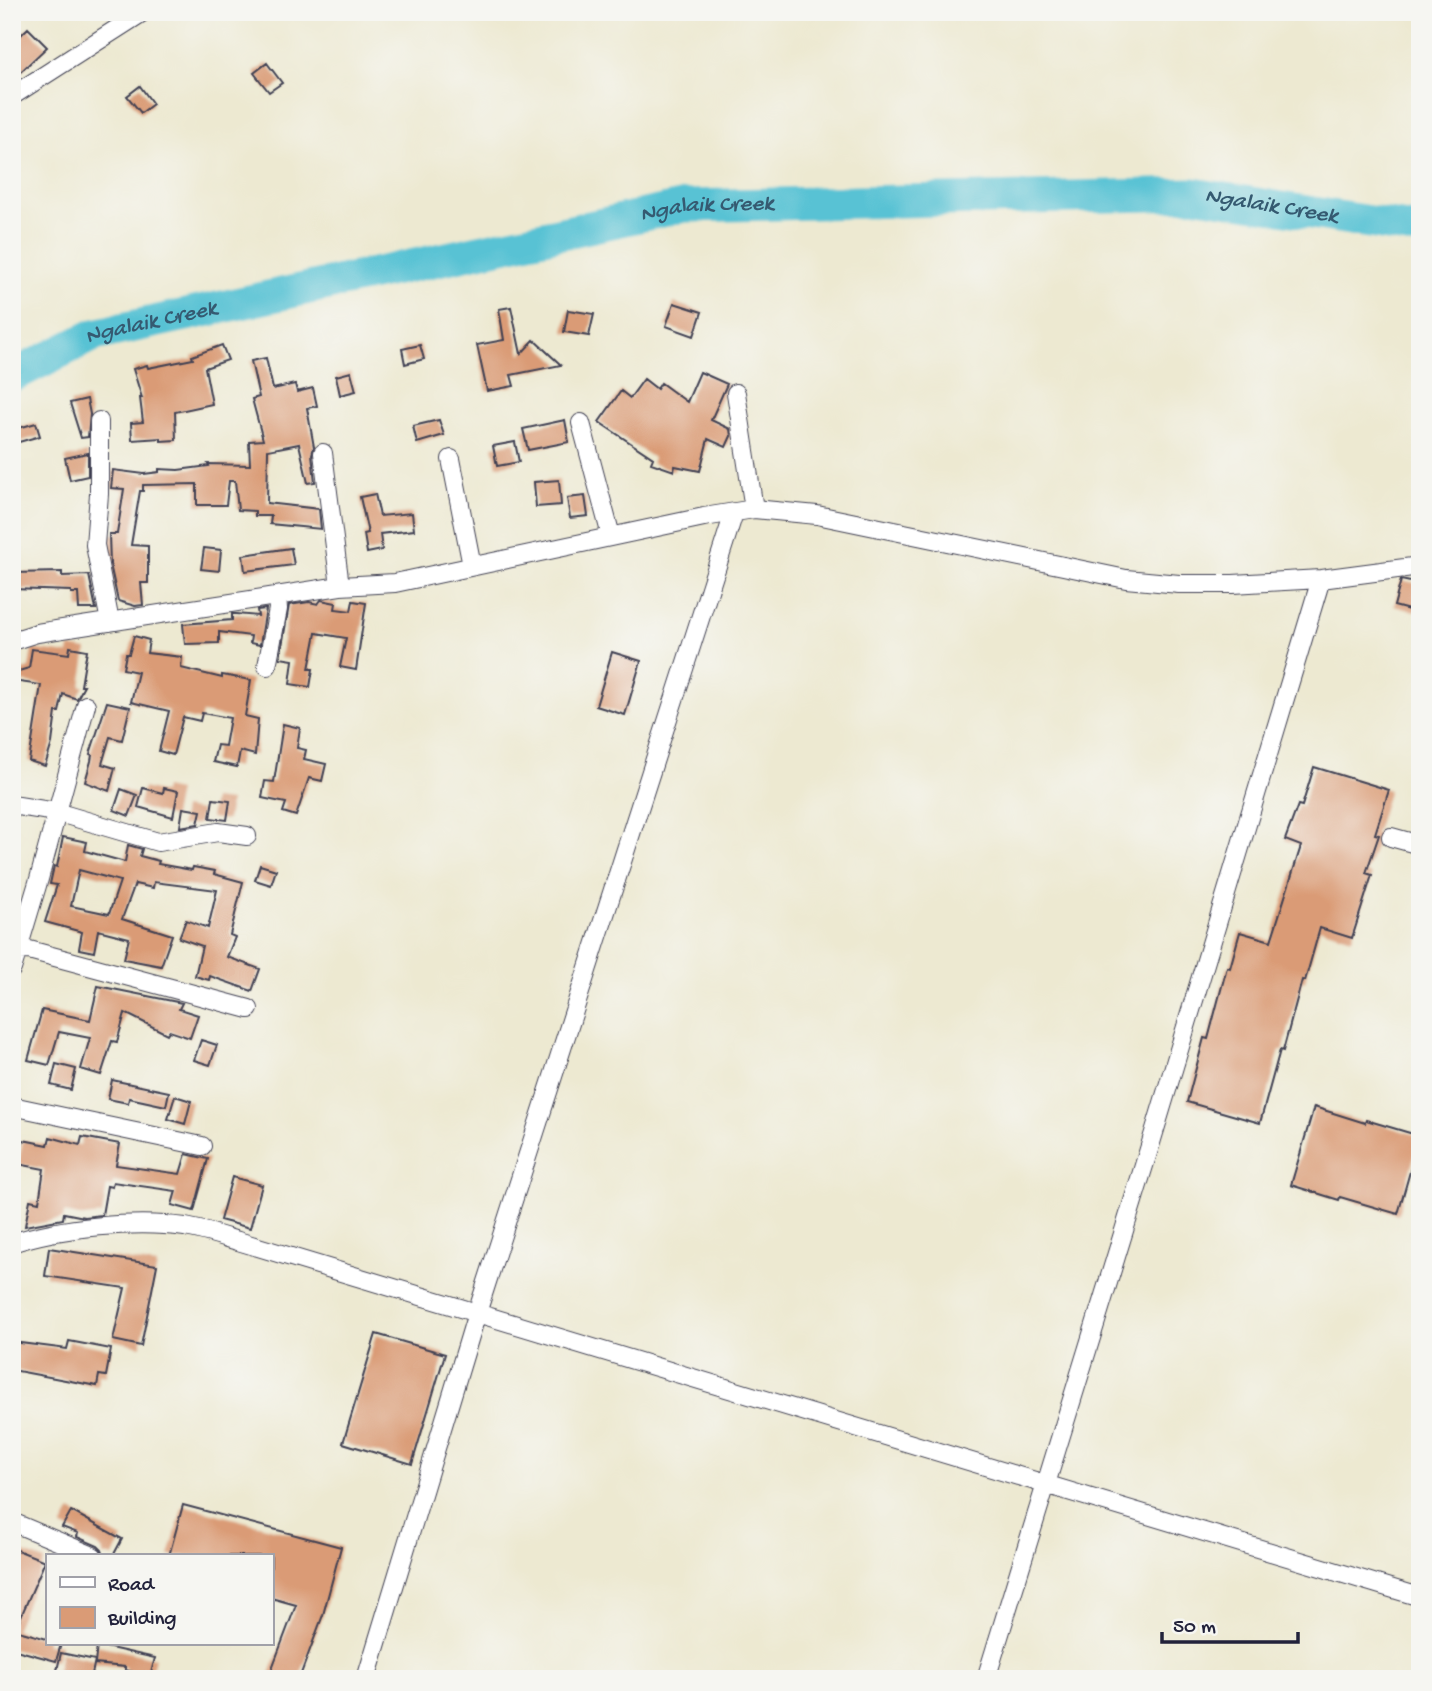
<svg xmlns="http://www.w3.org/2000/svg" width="1432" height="1691" viewBox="0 0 1432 1691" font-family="'Gochi Hand',sans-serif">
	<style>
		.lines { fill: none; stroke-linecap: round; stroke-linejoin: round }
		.river { stroke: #58c2d4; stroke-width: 33 }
		.building { fill: #da9b76; fill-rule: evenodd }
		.street-casing { stroke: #404052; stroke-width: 20 }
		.street { stroke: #fff; stroke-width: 18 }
		.labels { text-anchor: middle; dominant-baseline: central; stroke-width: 7; stroke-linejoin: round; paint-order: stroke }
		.water-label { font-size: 23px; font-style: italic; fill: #355a71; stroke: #f6f6f2 }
	</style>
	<rect width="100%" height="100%" fill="#f6f6f2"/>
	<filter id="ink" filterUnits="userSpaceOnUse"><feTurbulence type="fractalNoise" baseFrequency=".0143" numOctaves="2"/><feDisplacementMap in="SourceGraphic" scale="14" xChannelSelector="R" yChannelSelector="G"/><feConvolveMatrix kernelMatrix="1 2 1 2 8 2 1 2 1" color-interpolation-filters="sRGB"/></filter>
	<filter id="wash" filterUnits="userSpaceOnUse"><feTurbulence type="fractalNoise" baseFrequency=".00686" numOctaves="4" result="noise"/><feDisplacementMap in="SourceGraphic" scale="28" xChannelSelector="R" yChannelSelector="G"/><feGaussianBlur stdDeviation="1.57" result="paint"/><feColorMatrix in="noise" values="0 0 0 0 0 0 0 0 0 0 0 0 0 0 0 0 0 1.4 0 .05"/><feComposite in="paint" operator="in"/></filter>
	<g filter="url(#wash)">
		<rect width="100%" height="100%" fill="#ede9d1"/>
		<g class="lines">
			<path class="river" id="s1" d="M12,376L94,335L685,206L1193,194L1420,230"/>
		</g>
		<g id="blocks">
			<path class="building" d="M28,28L47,47L12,80V44Z
				M267,63L282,83L269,92L254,73Z
				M140,86L153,104L141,113L127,96Z
				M674,303L702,312L694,336L666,326Z
				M511,307L521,354L534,340L561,365L511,375L514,386L487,391L477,345L504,340L499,309Z
				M568,310L594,314L589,336L564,332Z
				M222,345L228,360L205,368L212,404L175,412L176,440L161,441V438L132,440L131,423L143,422L140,398H142L133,369L147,365L148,368L193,359L192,356Z
				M420,345L424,359L405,364L402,349Z
				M266,358L273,389L295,384L297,392L313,388L317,406L307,408L314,447L312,454L315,482L308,483L299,444L268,450L267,503L319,509L321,529L270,524L271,516H255V511L238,510L235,481H229L226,505H197V484L143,485V491H140L131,545L148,546V583H141L143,605L135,606L118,601L110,564L109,534H117L124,489L111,488L113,470L144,474L159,472V469L178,470L209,466L208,464L250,465L249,441L263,440L252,399L259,397L251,361Z
				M351,372L356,391L340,395L336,376Z
				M700,372L727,384L711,420L730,429L731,436L726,447L708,439L700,471L675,466L674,471L651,463L653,458L599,422L621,391L630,398L644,379L657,389L661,383L687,402Z
				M87,399L90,414L88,437L81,438L70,403Z
				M439,420L444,435L417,443L413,426Z
				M565,420L569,442L528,450L523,429Z
				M36,423L40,436L12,444V430Z
				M515,442L519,462L497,466L493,446Z
				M88,453V476L70,480L65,458Z
				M559,480L561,505L536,507L534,482Z
				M375,494L380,516L412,513L414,530L380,534L382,550L367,553L364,534L368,533L360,497Z
				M585,496L588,516L570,518L567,498Z
				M204,548L221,550L219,571L201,569Z
				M291,548L294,565L245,571L243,555Z
				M62,572V576L89,575L96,609H79L78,593H71V591L12,589V573Z
				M1401,580L1420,584V613L1394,606Z
				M321,600L336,603L335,609L351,611L353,601L366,603L356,670L340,667L346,638L316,633L309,669H313L310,687L290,684L293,660L280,658L289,605L309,602L318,604Z
				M266,609L260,645L250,643L251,636L219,632V643L185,644L183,624L232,620V614H236L258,616L257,610Z
				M134,636L149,640L147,653L182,657L181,668L222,678V675L251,680L245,716L258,719L255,755L240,751L237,767L213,762L217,745L225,746L230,718L202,713L200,721L183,717L173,755L159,751L169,711L131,702L138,672L123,669L126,654H129Z
				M70,647L87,650L81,686H84L77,699L63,694L59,712H56L52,743L45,766L29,761L41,685L12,681V673L29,668L32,649L69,654Z
				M612,652L641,661L625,715L596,706Z
				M107,702L130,707L122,740L110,737L102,764L115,768L109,791L85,782L91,761L92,755L90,754Z
				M283,724L300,728L297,748L306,750L304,759L326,764L322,781L309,778L296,816L283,812L286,803L262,798L265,781L274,782Z
				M1314,767L1389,790L1375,834L1379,835L1366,873L1372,875L1352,938L1320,928L1305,981L1302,980L1283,1051L1280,1050L1260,1123L1187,1102L1204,1038L1208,1039L1227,967L1230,968L1240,932L1271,941L1301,846L1285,840L1298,805L1302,806Z
				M143,788L163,793L164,788L178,791L173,817L138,807Z
				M121,789L137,795L129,816L114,810Z
				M213,799L230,801L227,820L210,818Z
				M183,808L201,811L198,824L180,827Z
				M63,837L87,842L85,851L125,862L128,845L142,849L140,856L159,861L158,864L192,870L193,867L215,871L214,874L243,882L230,935L235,937L227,957L260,969L252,991L210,976L209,980L195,976L202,946L179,938L186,920L208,928L217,890L154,882L153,888L135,884L122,919L172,935L161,966L124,959L129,938L98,930L94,952L79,949L82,932L45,922L57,885L50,884L54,866L57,867ZM79,870L120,881L109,914L71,906Z
				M260,865L276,870L271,885L255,880Z
				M98,986L182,1003L179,1009L198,1015L190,1038L169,1031L167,1034L125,1013L117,1042L112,1041L101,1075L81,1069L90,1038L59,1032L49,1065L28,1060L42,1010L90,1020Z
				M201,1040L217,1045L210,1065L194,1060Z
				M56,1064L76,1069L71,1090L51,1085Z
				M112,1080L169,1092L166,1106L129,1098L128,1103L108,1099Z
				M175,1096L191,1101L185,1124L168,1119Z
				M1314,1107L1365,1123L1366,1120L1420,1136L1398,1214L1340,1197L1339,1200L1291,1185Z
				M50,1137L80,1145L82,1137L120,1144L116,1165L180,1174L186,1154L208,1159L194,1211L172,1205L176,1191L113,1182L112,1187L107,1186L102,1215L84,1217L64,1213L63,1219L25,1226L30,1200L39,1202L44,1169L18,1164L23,1140L48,1145Z
				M232,1177L262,1185L250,1228L220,1220Z
				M49,1248L157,1265L141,1346L113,1340L125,1288L45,1276Z
				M376,1334L445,1354L412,1464L343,1443Z
				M69,1341L111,1349L106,1376L99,1375L97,1386L12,1370V1342L67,1349Z
				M183,1505L341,1547L323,1615L299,1679H268L296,1605L271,1598V1556H169Z
				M71,1511L122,1539L113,1556H104L102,1550L98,1546L77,1537L78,1533L62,1527Z
				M12,1548L45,1561L15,1630L47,1639V1644H61L56,1661L12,1649Z
				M97,1645L155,1658L150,1676L125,1670V1667L95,1664Z
				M61,1653L95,1660L91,1679H55Z"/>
		</g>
	</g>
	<g filter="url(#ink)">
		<use href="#blocks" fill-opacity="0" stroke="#404052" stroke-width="2"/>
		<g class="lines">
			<g class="street-casing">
				<path id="street" d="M12,96L143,12
					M736,393L754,509
					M99,421V494L95,545L110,622
					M581,423L611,536
					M323,453L340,586
					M451,459L472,566
					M12,641L37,633L340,586L395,583L704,517L754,509L817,515L1126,579L1179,584H1233L1321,579L1420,566
					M267,666L278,609L277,596
					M12,805L56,812L158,842L218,832L247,836
					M1391,837L1420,845
					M12,951L29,950L249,1009
					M12,969L39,879L86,705
					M12,1106L202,1146
					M12,1243C60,1227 136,1220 185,1227C203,1230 221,1236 238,1241L1420,1597
					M12,1522L93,1556
					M366,1679L477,1313L734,513
					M986,1679L1150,1146L1321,579"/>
			</g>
			<use href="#street" class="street"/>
		</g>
	</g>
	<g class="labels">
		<g class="water-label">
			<text stroke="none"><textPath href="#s1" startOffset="1284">Ngalaik Creek</textPath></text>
			<text stroke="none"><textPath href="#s1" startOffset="718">Ngalaik Creek</textPath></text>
			<text stroke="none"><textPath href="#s1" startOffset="150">Ngalaik Creek</textPath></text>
		</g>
	</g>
	<rect width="1432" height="1691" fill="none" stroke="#f6f6f2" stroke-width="42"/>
	<rect x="46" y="1554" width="228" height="91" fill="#f6f6f2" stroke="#a1a1a9" stroke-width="2"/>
	<rect x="60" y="1577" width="35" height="10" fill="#ffffff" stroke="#a1a1a9" stroke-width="2"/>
	<text x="108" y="1590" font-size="21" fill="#22223b">Road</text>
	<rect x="60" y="1607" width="35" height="21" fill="#da9b76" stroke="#a1a1a9" stroke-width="2"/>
	<text x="108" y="1624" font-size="21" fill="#22223b">Building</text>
	<path d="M1162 1632v10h136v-10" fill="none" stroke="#22223b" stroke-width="3.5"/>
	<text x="1173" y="1632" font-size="21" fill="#22223b" stroke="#f6f6f2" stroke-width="5" paint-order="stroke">50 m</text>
</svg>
